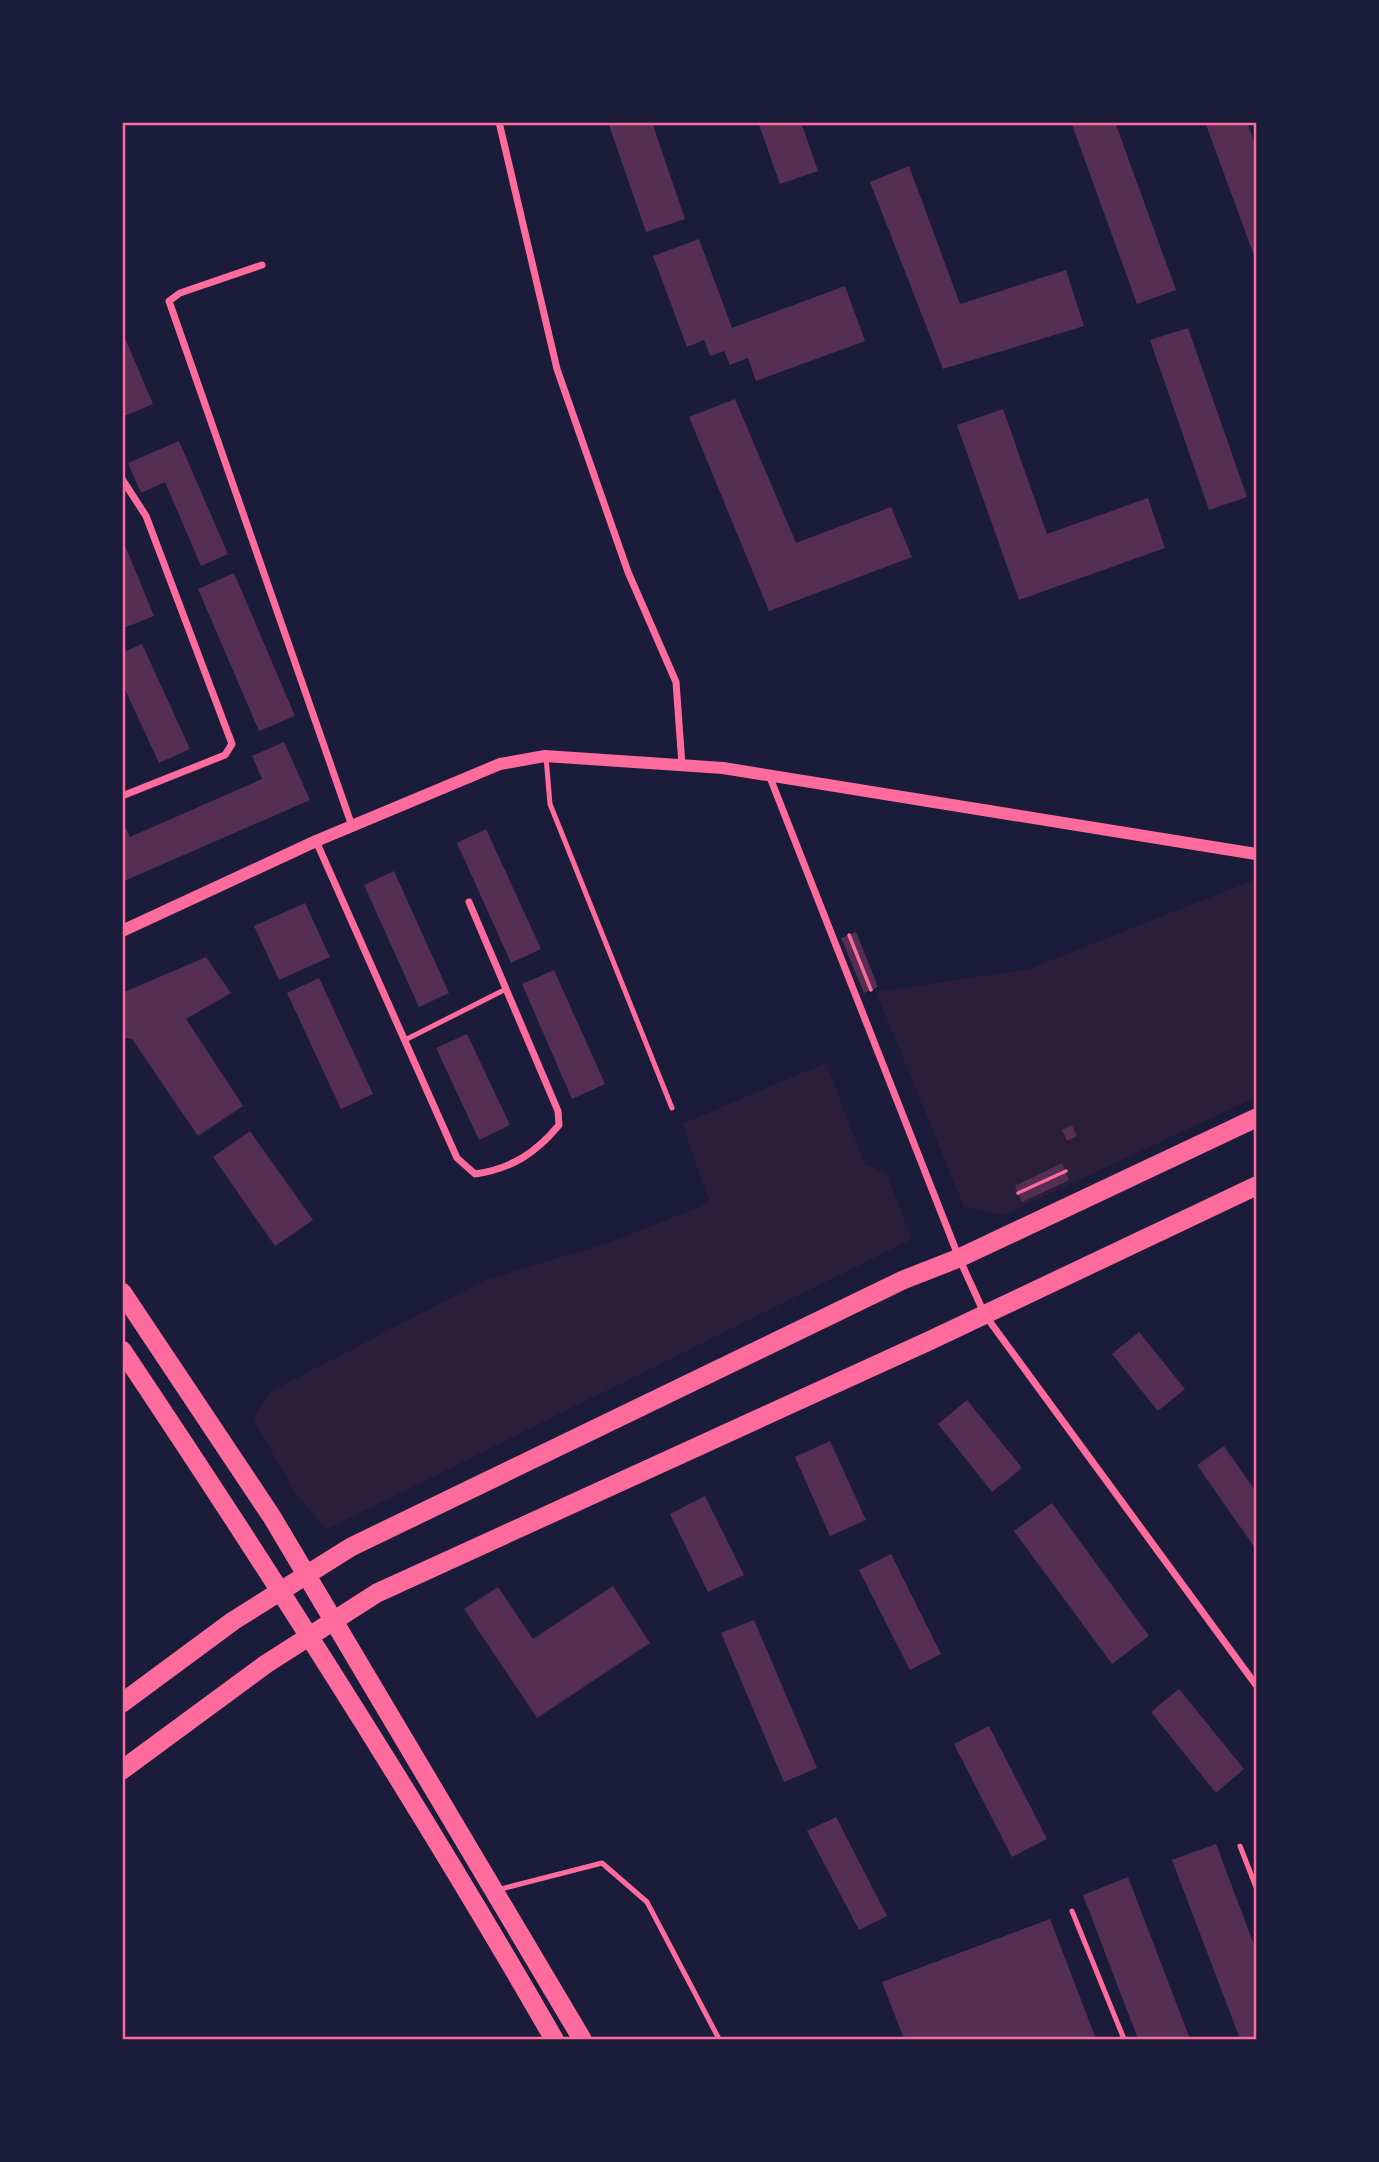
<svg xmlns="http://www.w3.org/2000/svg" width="1379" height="2162" viewBox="0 0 1379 2162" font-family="Cabin,sans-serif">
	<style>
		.green { fill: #2a1e3b }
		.building { fill: #542f53 }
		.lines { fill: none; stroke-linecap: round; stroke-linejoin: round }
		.path { stroke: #ff6b9d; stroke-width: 3.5 }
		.service { stroke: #ff6b9d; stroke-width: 5 }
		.minor { stroke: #ff6b9d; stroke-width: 7 }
		.tertiary { stroke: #ff6b9d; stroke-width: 12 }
		.trunk { stroke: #ff6b9d; stroke-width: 19 }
		.neatline { fill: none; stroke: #ff6b9d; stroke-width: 2.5 }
	</style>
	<rect width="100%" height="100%" fill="#1b1b3a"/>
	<path class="green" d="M1256,879V1097L1004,1215L964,1207L876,992L1029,969Z
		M826,1063L865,1164L886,1173L912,1239L326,1530L295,1492L253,1419L270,1392L485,1280L608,1243L710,1203L682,1124Z"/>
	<path class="building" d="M608,122H652L685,219L646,232Z
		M758,122H801L818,171L780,184Z
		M1071,122H1115L1176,290L1137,304Z
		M1205,122H1247L1256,147V261Z
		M909,166L960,304L1066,270L1084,326L943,369L870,182Z
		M699,239L732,328L845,286L865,341L756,381L748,358L730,365L724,351L710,356L704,340L687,347L653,256Z
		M1188,328L1247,497L1209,510L1150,340Z
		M122,331L153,404L122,417Z
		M735,399L796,543L891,507L912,557L769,611L689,417Z
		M1003,409L1047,534L1148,498L1165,548L1019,600L957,425Z
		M179,441L228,554L201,566L165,482L141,493L128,463Z
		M122,538L154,616L124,628L122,623Z
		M234,573L295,716L259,731L198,589Z
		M142,644L190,749L159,763L122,683V653Z
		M284,742L310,800L122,882V821L130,837L262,779L252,756Z
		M486,829L541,949L511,963L457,843Z
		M394,871L449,993L419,1007L364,885Z
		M305,903L330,957L279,980L254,926Z
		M856,932L878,987L864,993L841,938Z
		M206,957L231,993L186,1019L243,1106L198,1136L132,1039L122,1037V993Z
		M554,970L605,1084L572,1099L522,984Z
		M319,978L373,1094L341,1109L287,993Z
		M467,1034L510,1125L479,1140L436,1048Z
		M1072,1125L1077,1136L1067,1141L1062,1130Z
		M250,1131L313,1220L275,1246L213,1157Z
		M1062,1163L1069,1180L1022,1202L1015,1186Z
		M1139,1332L1185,1389L1158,1411L1112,1354Z
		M967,1400L1022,1468L992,1492L938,1424Z
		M830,1441L866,1520L830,1536L795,1457Z
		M1224,1446L1256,1492L1255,1548L1197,1465Z
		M705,1496L744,1575L708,1592L670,1514Z
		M1052,1503L1149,1636L1112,1664L1014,1531Z
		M891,1554L941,1654L910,1670L859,1570Z
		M613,1586L650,1643L537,1718L464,1609L498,1587L533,1639Z
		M754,1620L817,1768L784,1782L721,1633Z
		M1179,1689L1244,1769L1216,1793L1151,1712Z
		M989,1726L1047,1839L1012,1857L954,1744Z
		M836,1817L887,1916L859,1930L807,1831Z
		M1216,1844L1256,1950V2039H1240L1172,1860Z
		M1128,1877L1190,2039H1138L1083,1895Z
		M1050,1919L1096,2039H904L882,1982Z"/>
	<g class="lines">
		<path class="path" d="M849,935L871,990
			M1018,1193L1066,1171"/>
		<path class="service" d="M546,757L550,804L672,1108
			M405,1040L506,989
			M1240,1846L1256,1887
			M497,1890L602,1863L647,1902L719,2039
			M1072,1911L1124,2039"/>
		<path class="minor" d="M499,122L557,369L628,572L676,682L682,765
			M262,265L180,293L169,301L352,826
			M122,479L146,516L232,744L225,755L122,796
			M769,775L959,1258L985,1315L1256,1685
			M316,841L457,1158L475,1174C511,1169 536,1153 559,1125L558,1111L469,902"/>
		<path class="tertiary" d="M122,931L316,841L500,764L545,756L723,768L1256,854"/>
		<path class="trunk" d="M122,1292L272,1517L582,2039
			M122,1350C273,1576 419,1804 554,2039
			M122,1703L233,1621L351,1547L903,1280L959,1258L1256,1118
			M122,1770L266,1664L377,1593L931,1340L1256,1186"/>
	</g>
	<rect width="1379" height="2162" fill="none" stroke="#1b1b3a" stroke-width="248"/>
	<rect x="124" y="124" width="1131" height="1914" class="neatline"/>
</svg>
